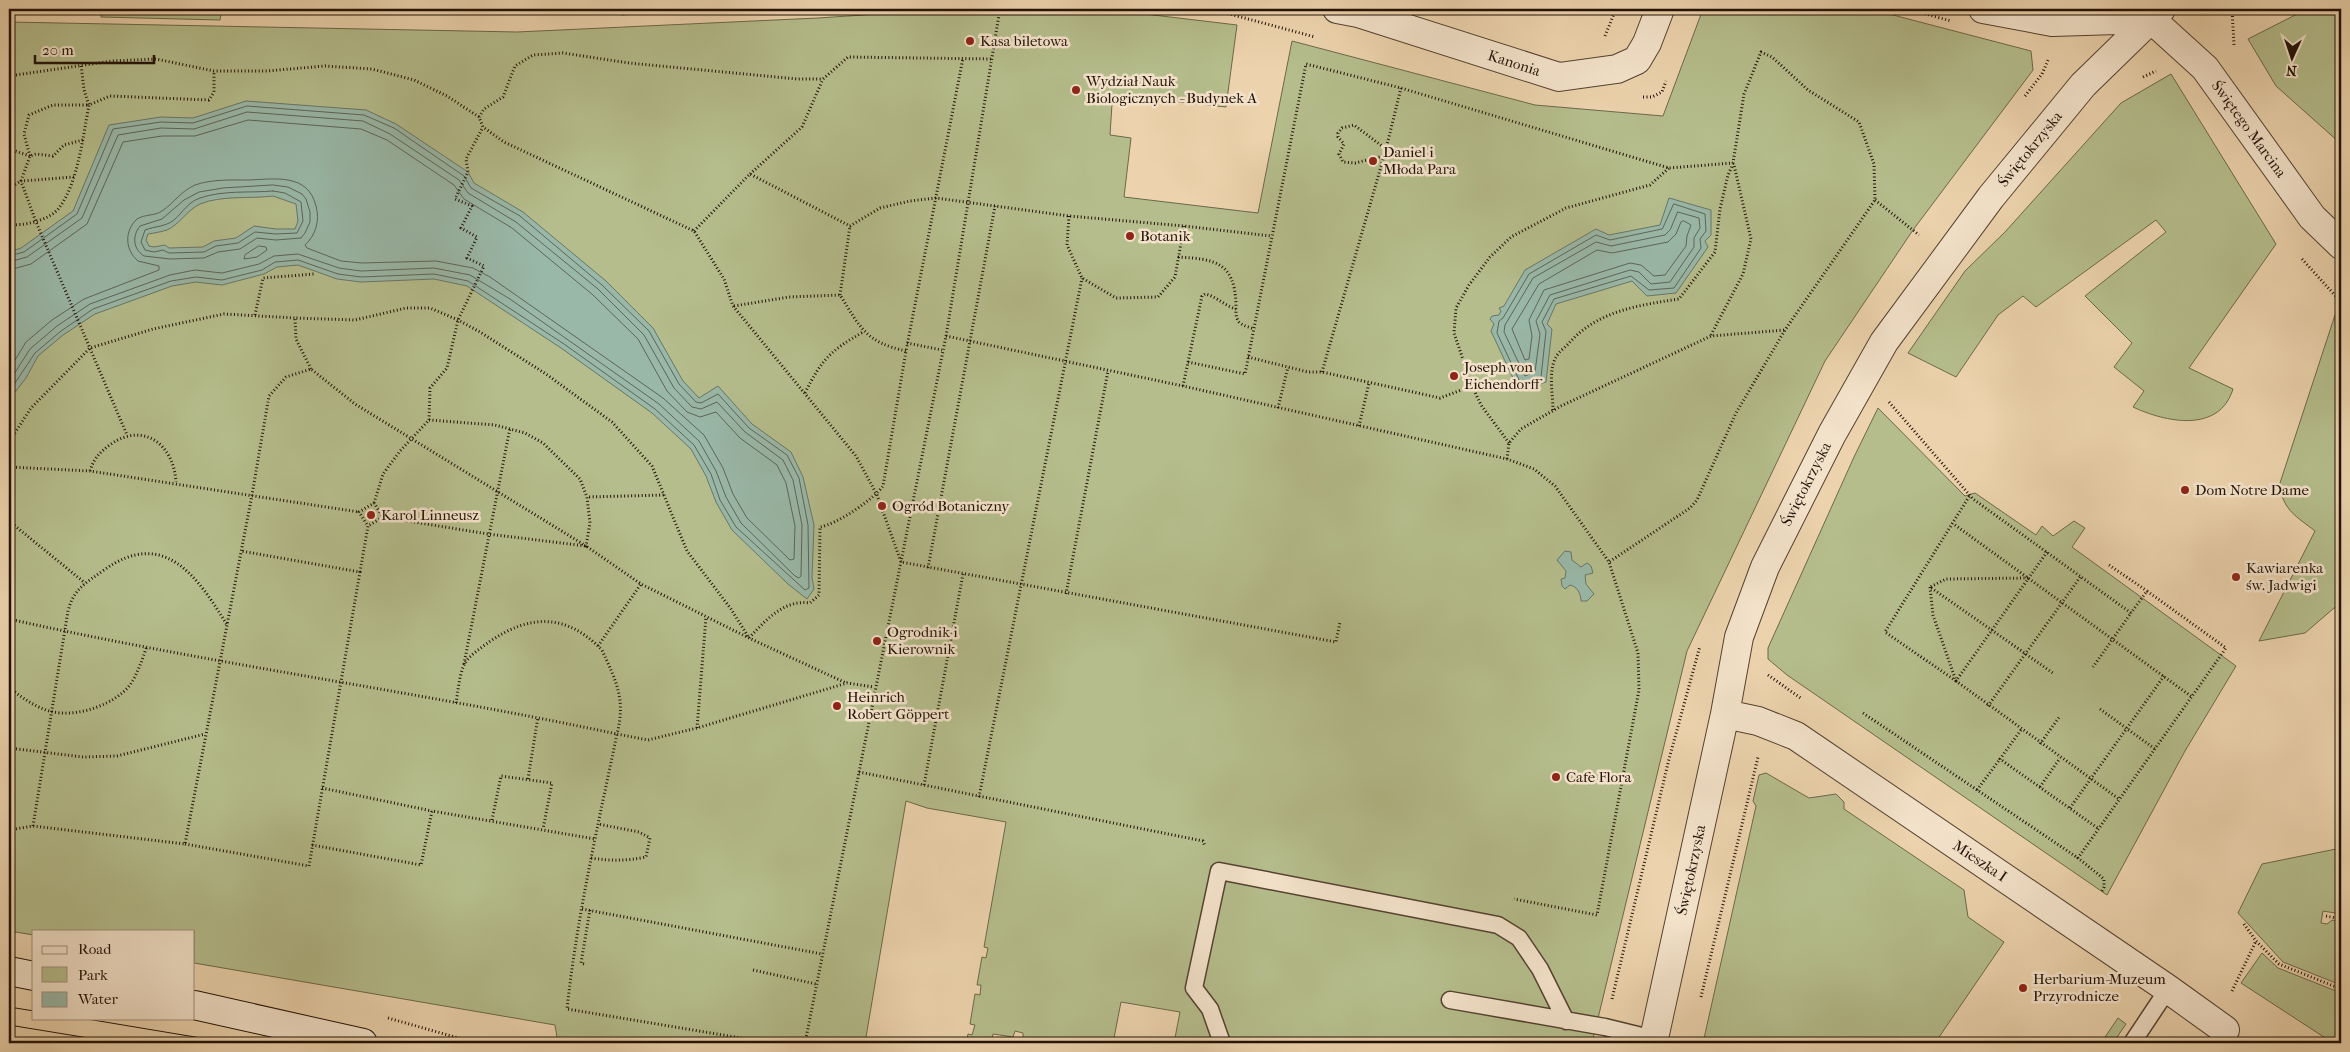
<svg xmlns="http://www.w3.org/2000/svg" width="2350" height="1052" viewBox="0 0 2350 1052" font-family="'IM FELL French Canon',serif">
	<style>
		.green { fill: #b5bd8c; stroke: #6c684a }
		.water { fill: #99b8a8; stroke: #697668; fill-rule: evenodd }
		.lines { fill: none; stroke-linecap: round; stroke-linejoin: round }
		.shore { stroke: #5e6558; stroke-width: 1 }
		.lane-casing { stroke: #544230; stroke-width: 19 }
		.street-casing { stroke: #544230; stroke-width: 30 }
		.secondary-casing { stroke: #221207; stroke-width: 30 }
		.path { stroke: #221207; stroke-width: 3; stroke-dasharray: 1 2.5; stroke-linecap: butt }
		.lane { stroke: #f3e2ca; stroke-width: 16 }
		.street { stroke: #f3e2ca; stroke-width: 28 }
		.secondary { stroke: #f3e2ca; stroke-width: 28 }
		.tram { stroke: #221207; stroke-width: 1 }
		.poi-dot { fill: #8f2418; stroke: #f3e2ca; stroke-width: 2 }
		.labels { text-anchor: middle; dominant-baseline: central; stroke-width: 5; stroke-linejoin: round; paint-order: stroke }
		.poi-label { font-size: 15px; fill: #221207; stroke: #f3e2ca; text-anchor: start }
		.street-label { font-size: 15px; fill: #221207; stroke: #f3e2ca }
	</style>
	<rect width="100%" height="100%" fill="#ecd3ad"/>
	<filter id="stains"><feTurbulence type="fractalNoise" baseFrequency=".004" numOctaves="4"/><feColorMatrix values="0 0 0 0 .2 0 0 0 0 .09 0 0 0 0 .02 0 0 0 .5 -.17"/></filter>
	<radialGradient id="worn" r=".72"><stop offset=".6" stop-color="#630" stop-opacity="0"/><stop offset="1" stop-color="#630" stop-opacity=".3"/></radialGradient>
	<path class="green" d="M101,9H222L220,20L101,17Z
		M621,9H714L621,15Z
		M954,9H1103L1237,25L1226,107L1126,96L1112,104L1110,135L1131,138L1124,197L1258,213L1292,41L1535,105L1663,116L1703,9H1870L2031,51L2033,70L1913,230L1825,361L1687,651L1592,1043H1174L1180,1012L1121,1002L1113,1043H1042L1023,1040V1033L1015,1031L1013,1037L993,1034L991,1043H966L968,1034L972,1035L975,1025L970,1024L975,994L980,995L981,985H977L982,957L986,958L988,948L984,947L1006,822L927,808L906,801L865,1043H558L555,1025L194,963V931H34V935L9,931V22L517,32L818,18Z
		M2307,9H2341L2340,143L2276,86L2248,39Z
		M2171,74L2276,244L2189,368L2233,389C2219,434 2165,422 2133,407L2144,391L2114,367L2132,343L2085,296L2166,232L2156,220L2036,307L2023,296L1998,315L1956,377L1908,353L1965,271L2005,232L2121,103Z
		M2335,315L2341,321V602L2305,633L2259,641L2315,531C2296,516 2285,512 2279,486Z
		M1878,408L1965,496L1975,493L2036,535L2042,526L2053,536L2074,521L2085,528L2072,547L2236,666L2185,751L2107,895L1787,675L1768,659V648L1854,457Z
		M1766,773L1809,798L1836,794L1844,802V809L1964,890L1968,917L2004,942L1935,1043H1703L1756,806L1753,801L1759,775Z
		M2341,848V914L2323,911L2321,923L2327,924L2332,920L2341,922V985L2283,962L2238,913L2262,864Z
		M2262,953L2278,968L2341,993V1043H2333L2241,983Z
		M2118,1018L2126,1024L2113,1043H2101Z"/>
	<path class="water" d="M246,101L366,110L396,124L468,172L474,183L523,212L606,281L653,328L683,381L699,398L718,386L752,424L791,452L803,477L814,525L812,577L814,589L807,599L788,584L732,530L716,502L706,476L691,449L652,413L561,348L467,286L434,279L361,282L337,279L298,265L277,267L264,274L222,285L196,282L172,286L95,314L63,335L38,356L26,378L9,400V252L21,248L73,211L109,125L161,117L193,118ZM273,196L296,204L298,221L295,229H276L254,226L236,238L214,241L203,247L169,248L165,245L154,247L149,246L146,240L148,234C154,233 161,232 167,230C180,224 187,210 200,204C222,195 250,199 273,196Z
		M1669,198L1711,210V235L1705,241L1708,247L1676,293L1647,296L1632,281L1556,304L1547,324L1552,329L1546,382L1519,391L1491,331L1494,324L1490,319L1492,316L1499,315L1501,311L1499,308L1504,306L1525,270L1596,229L1609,235L1660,225Z
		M1565,551L1571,552L1572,560L1581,567L1587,563L1591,566L1593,573L1585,575L1586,584L1594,594L1587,601H1581C1581,594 1577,586 1570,585L1565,589L1562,586L1561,579L1565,578L1566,571L1557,560Z"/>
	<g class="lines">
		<path class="shore" d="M273,185L288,187L302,194L306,199L310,212V222L305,233L301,238L276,240L257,238L240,249L218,252L204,258L170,259L144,256C133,249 132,236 140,226L162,219L184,200L199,192L223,188Z
			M273,191L285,193L301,202L303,221L297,233L276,234L255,232L238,243L216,246L204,252L169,253L163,250L154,252L145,250L141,242L145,230C155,226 165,227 174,220C183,212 188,202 200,198C223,190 250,193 273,191Z
			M1674,204L1705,214L1706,231L1700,239L1701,248L1674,288L1649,290L1631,276L1554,299L1542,322L1546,331L1541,377L1521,384L1497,333L1499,321L1503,318L1529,274L1596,235L1610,240L1662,229Z
			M1678,212L1699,218L1700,228L1694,238V247L1670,282L1651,284L1639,272L1630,270L1550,295L1536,321L1540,334L1535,372L1525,376L1504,332L1505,325L1533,278L1596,242L1611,246L1665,235L1670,230Z
			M1684,221L1691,225L1687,236L1686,246L1665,275L1654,276L1641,265L1630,263L1544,290L1529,320L1532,336L1529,359L1525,360L1512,329L1539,284L1597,250L1612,253L1668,242L1676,234L1681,222Z
			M259,246L266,247L267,250L257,257L244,259L245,255Z
			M9,256L24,252L77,214L113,129L161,122L193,123L247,106L364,115L394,128L464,176L471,188L520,216L602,285L649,331L679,384L696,402L701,403L718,394L749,428L787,455L799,478L808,525L809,588L805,590L736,527L720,500L711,474L694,445L655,409L564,344L468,281L434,274L361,277L338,274L298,260L275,262L262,270L222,280L196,277L171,281L93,309L61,331L35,353L9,392
			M9,262L27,257L82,218L118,135L161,128L194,129L247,112L363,121L390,134L459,180L468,193L516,222L598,289L644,335L674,388L692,407L701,409L717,402L745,432L783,460L793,480L802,525L801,576L799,578L795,576L741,523L726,497L716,471L699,441L659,404L510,299L470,275L434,268L361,271L339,268L298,254L274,256L259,264L222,273L195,270L170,275L90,304L57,326L30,349L9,382
			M9,270L31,264L87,224L123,142L162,136H195L248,120L361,129L387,140L454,185L464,199L512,228L593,295L638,339L667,391L687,412L700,417L716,412L740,438L777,465L786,483L795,526L794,559L790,560L747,518L733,494L723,468L704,435L663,398L490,277L473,268L436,261L362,263L341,261L307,248L305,245C316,235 320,220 316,206C308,173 275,179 249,180C231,180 212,179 195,185C181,191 175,202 162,211C155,216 145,214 137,219C124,231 125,250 138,261L159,266V270L84,299L52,320L26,342L9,370"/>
		<g class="lane-casing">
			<path id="lane" d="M1450,1000L1605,1027L1654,1039
				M1222,1043L1210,1009L1194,988L1219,871L1498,925L1519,938L1540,969L1566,1021
				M2132,1043L2168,989"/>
		</g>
		<g class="street-casing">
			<path id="street" d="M1337,9L1358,13L1559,77L1617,69L1637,60L1647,43L1660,9
				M1983,9L2052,22L2151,19
				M2151,19L2205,68L2312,217L2341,245
				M1725,714L1758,721L1796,736L2168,989L2225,1030
				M1653,1043L1725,714L1739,637L1765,567L1832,434L1884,342L1991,197L2083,85L2161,9"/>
		</g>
		<g class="secondary-casing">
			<path id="secondary" d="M9,971L34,976
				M194,1005L363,1043"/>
		</g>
		<path class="path" d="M1186,9L1226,13L1315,37
			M1908,9L1951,21
			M2232,9L2234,45
			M1605,36L1616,9
			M9,76L112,61L156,59L214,71H267L325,66L372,69L414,80L447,96L479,117L483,127L504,142L694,231L724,279L733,306L856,456L877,495L901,562L1336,642L1340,622
			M2143,77L2156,71
			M2025,96L2042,74L2049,58
			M1643,97H1652L1662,92L1666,81
			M479,117L484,109L503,97L515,66L533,55L563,53L629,63L797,79H823L848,57L993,59
			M9,149L30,156
			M30,156L24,134L29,115L53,105H89L84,90L81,64
			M1383,156L1355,163L1343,162L1339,154L1344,144L1338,137V133L1342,128L1354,125L1386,149
			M750,174L802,127L823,79
			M74,177L21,181L36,222L127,435
			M2336,187L2341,192
			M9,188L21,181L30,156L36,154L53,156L64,145L83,140
			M1875,200L1919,235
			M1069,216L1067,245L1082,278L1116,298L1158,297L1175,277L1184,226
			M9,224C22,227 50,220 59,208C78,183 83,136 89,105L110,96L209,100L214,92V71
			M694,231L750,174L850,226L880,208L910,201L936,198L1069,216L1184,226L1271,236
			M1178,257C1215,259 1234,262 1236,303C1236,310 1235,317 1239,322C1243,326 1249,327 1254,329
			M2302,259L2341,302
			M840,295L850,226
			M734,306L789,297L840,295C861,328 865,342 906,351
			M255,315L263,278L314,274
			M1711,335L1743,274L1751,239L1734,165
			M946,336L1183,386L1507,459L1534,469L1555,486L1609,562L1638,653L1639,690L1597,915L1514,899
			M907,343L942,350
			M1248,357L1308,372H1322L1440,398L1472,386
			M1188,362L1245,374L1306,64L1401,88L1669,168L1733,163L1744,94L1761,52L1772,57L1808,90L1859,122L1874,164L1875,200L1785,330L1736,413L1697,500L1690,508L1609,562
			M311,369L296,339L295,318L355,320L406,308H430L458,320L480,332L546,374L612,422L652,466L687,551L731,609L749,638C765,621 784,599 810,603L819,595L820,527C837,524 873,500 883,486L906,351L963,58
			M1322,372L1386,149L1401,88
			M1183,386L1202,296L1205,294C1216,296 1225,306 1236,309
			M805,393C822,359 830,351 863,332
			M1889,402L1973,499L2131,613L2093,667
			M1278,408L1288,367
			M1553,410C1553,395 1548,371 1556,357C1559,351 1566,347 1570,342C1598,311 1639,305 1679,299L1715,252L1720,209L1728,175L1733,164
			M429,420L495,425L525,433L543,443L580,479L587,497
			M1359,426L1369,383
			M9,442L31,408L90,348L153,329L224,314L295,318
			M1509,443L1481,405L1472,386L1454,333L1456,308L1469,285L1490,257L1511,237L1566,208L1650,185L1669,168
			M1507,459L1509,443L1521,429L1561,406L1711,336L1785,330
			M9,467L90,471L359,512
			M90,471C94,458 100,452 111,444C145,421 174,446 176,482
			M374,503L383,474L400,451L429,420L430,388L447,368L458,320L484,266L467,258L477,237L461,228L472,206L455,199L468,172L466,159L483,127
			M383,517L488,534L586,546L641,584L749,638L846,683
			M9,521L85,583
			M1955,525L2192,697
			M2047,552L1956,681L2119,799
			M2109,565L2147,591
			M928,568L995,206
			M360,572L368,526L359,512L374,503L383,517L368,526
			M2028,578L1946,579L1930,587L2053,673
			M1930,587L1933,615L1956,681L1885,632L1970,495
			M1066,594L1108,371
			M9,619C210,664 415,691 617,734C598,825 577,916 567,1009L771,1043
			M598,646L641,584
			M464,664L510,428
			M1768,675L1802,699
			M9,688C23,698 36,708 53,712C78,717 114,705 130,685C138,673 142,660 147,646
			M456,703C458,692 459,676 464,665C468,656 481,648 489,642C530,614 566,613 602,650C616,681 626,699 617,734L648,740L697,728L847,683L874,687
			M1988,706L2081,576
			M2100,709L2155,749
			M1863,713L2078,858
			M697,728L706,617
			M2021,730L2000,759L2099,829
			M2040,744L2060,716
			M9,748L83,757L117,756L205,734
			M859,772L1203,841L1205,846
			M528,779L538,717
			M924,785L963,574
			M2040,787L2060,758
			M322,788L432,811
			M1977,790L2000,759
			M979,797L1082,278
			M2070,808L2164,676
			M492,820L501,776L552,783L543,829
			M33,826L68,611C74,588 86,583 104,570C164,527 198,577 227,625
			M9,830L33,826L185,844L252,495L269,396L286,377L311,369L355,404L586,546L590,523L587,497L664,495
			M185,844L309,866L360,572L241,551
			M312,845L421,865L432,811L595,839
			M591,858C611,861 626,861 646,857L650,838L639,832L598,824
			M2102,891L2104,887V879L2078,858L2226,648L2147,591L2131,613
			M582,909L822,954
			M2326,916L2341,919
			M2244,924L2256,941L2279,964L2341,989
			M584,964L581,963L590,910
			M753,970L816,984
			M2232,991L2256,941
			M1701,997L1758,757
			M1612,999L1669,759L1700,646
			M388,1018L476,1043
			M805,1043L946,336L1000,9"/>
		<use href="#lane" class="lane"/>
		<use href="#street" class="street"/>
		<use href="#secondary" class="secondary"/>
		<path class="tram" d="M9,1007L34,1011
			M81,1018L231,1043
			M9,1025L119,1043"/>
	</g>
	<g class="poi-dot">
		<circle cx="970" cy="41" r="5"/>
		<circle cx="1076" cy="90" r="5"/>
		<circle cx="1373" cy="161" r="5"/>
		<circle cx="1130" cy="236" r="5"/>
		<circle cx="1454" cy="376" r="5"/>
		<circle cx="2185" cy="490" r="5"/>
		<circle cx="882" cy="506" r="5"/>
		<circle cx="371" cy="515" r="5"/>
		<circle cx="2236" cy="577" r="5"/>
		<circle cx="877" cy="641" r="5"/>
		<circle cx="837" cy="706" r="5"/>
		<circle cx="1556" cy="777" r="5"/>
		<circle cx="2023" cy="988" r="5"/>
	</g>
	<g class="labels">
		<g class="poi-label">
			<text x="980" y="41">Kasa biletowa</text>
			<text x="1086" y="81">Wydział Nauk<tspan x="1086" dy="17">Biologicznych - Budynek A</tspan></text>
			<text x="1383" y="152">Daniel i<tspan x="1383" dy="17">Młoda Para</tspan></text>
			<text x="1140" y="236">Botanik</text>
			<text x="1464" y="367">Joseph von<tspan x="1464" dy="17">Eichendorff</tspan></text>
			<text x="2195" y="490">Dom Notre Dame</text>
			<text x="892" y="506">Ogród Botaniczny</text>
			<text x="381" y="515">Karol Linneusz</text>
			<text x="2246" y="568">Kawiarenka<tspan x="2246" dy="17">św. Jadwigi</tspan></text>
			<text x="887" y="632">Ogrodnik i<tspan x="887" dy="17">Kierownik</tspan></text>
			<text x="847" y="697">Heinrich<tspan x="847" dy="17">Robert Göppert</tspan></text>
			<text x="1566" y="777">Cafe Flora</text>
			<text x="2033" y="979">Herbarium-Muzeum<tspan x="2033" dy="17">Przyrodnicze</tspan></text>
		</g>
		<g class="street-label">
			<text transform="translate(1514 63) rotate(18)">Kanonia</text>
			<text transform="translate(2249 129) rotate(54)">Świętego Marcina</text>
			<text transform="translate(2030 149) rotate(-51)">Świętokrzyska</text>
			<text transform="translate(1806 484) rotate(-63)">Świętokrzyska</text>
			<text transform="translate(1980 861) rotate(34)">Mieszka I</text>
			<text transform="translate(1691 870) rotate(-78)">Świętokrzyska</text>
		</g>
	</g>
	<rect width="2350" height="1052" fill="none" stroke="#ecd3ad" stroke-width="30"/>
	<rect x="10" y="10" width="2330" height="1032" fill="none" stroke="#221207" stroke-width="2.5"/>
	<rect x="15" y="15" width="2320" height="1022" fill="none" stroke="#221207"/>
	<rect x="32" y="930" width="162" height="90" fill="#f3e2ca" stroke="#9f8f7c"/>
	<rect x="42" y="946" width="25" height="8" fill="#f3e2ca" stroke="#9f8f7c"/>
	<text x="78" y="954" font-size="15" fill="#221207">Road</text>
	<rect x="42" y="967" width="25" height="15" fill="#b5bd8c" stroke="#9f8f7c"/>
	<text x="78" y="980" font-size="15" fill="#221207">Park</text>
	<rect x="42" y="992" width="25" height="15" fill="#99b8a8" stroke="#9f8f7c"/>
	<text x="78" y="1004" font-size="15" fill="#221207">Water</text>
	<g transform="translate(2292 58) rotate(183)" stroke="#f3e2ca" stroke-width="4" paint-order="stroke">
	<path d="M0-4L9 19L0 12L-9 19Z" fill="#221207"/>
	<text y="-8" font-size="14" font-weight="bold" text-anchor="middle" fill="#221207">N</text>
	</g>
	<path d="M35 55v8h119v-8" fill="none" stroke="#221207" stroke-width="2.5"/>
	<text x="42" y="55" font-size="15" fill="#221207" stroke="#f3e2ca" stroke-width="4" paint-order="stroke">20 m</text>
	<rect width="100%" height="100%" filter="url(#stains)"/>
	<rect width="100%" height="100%" fill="url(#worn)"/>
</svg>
